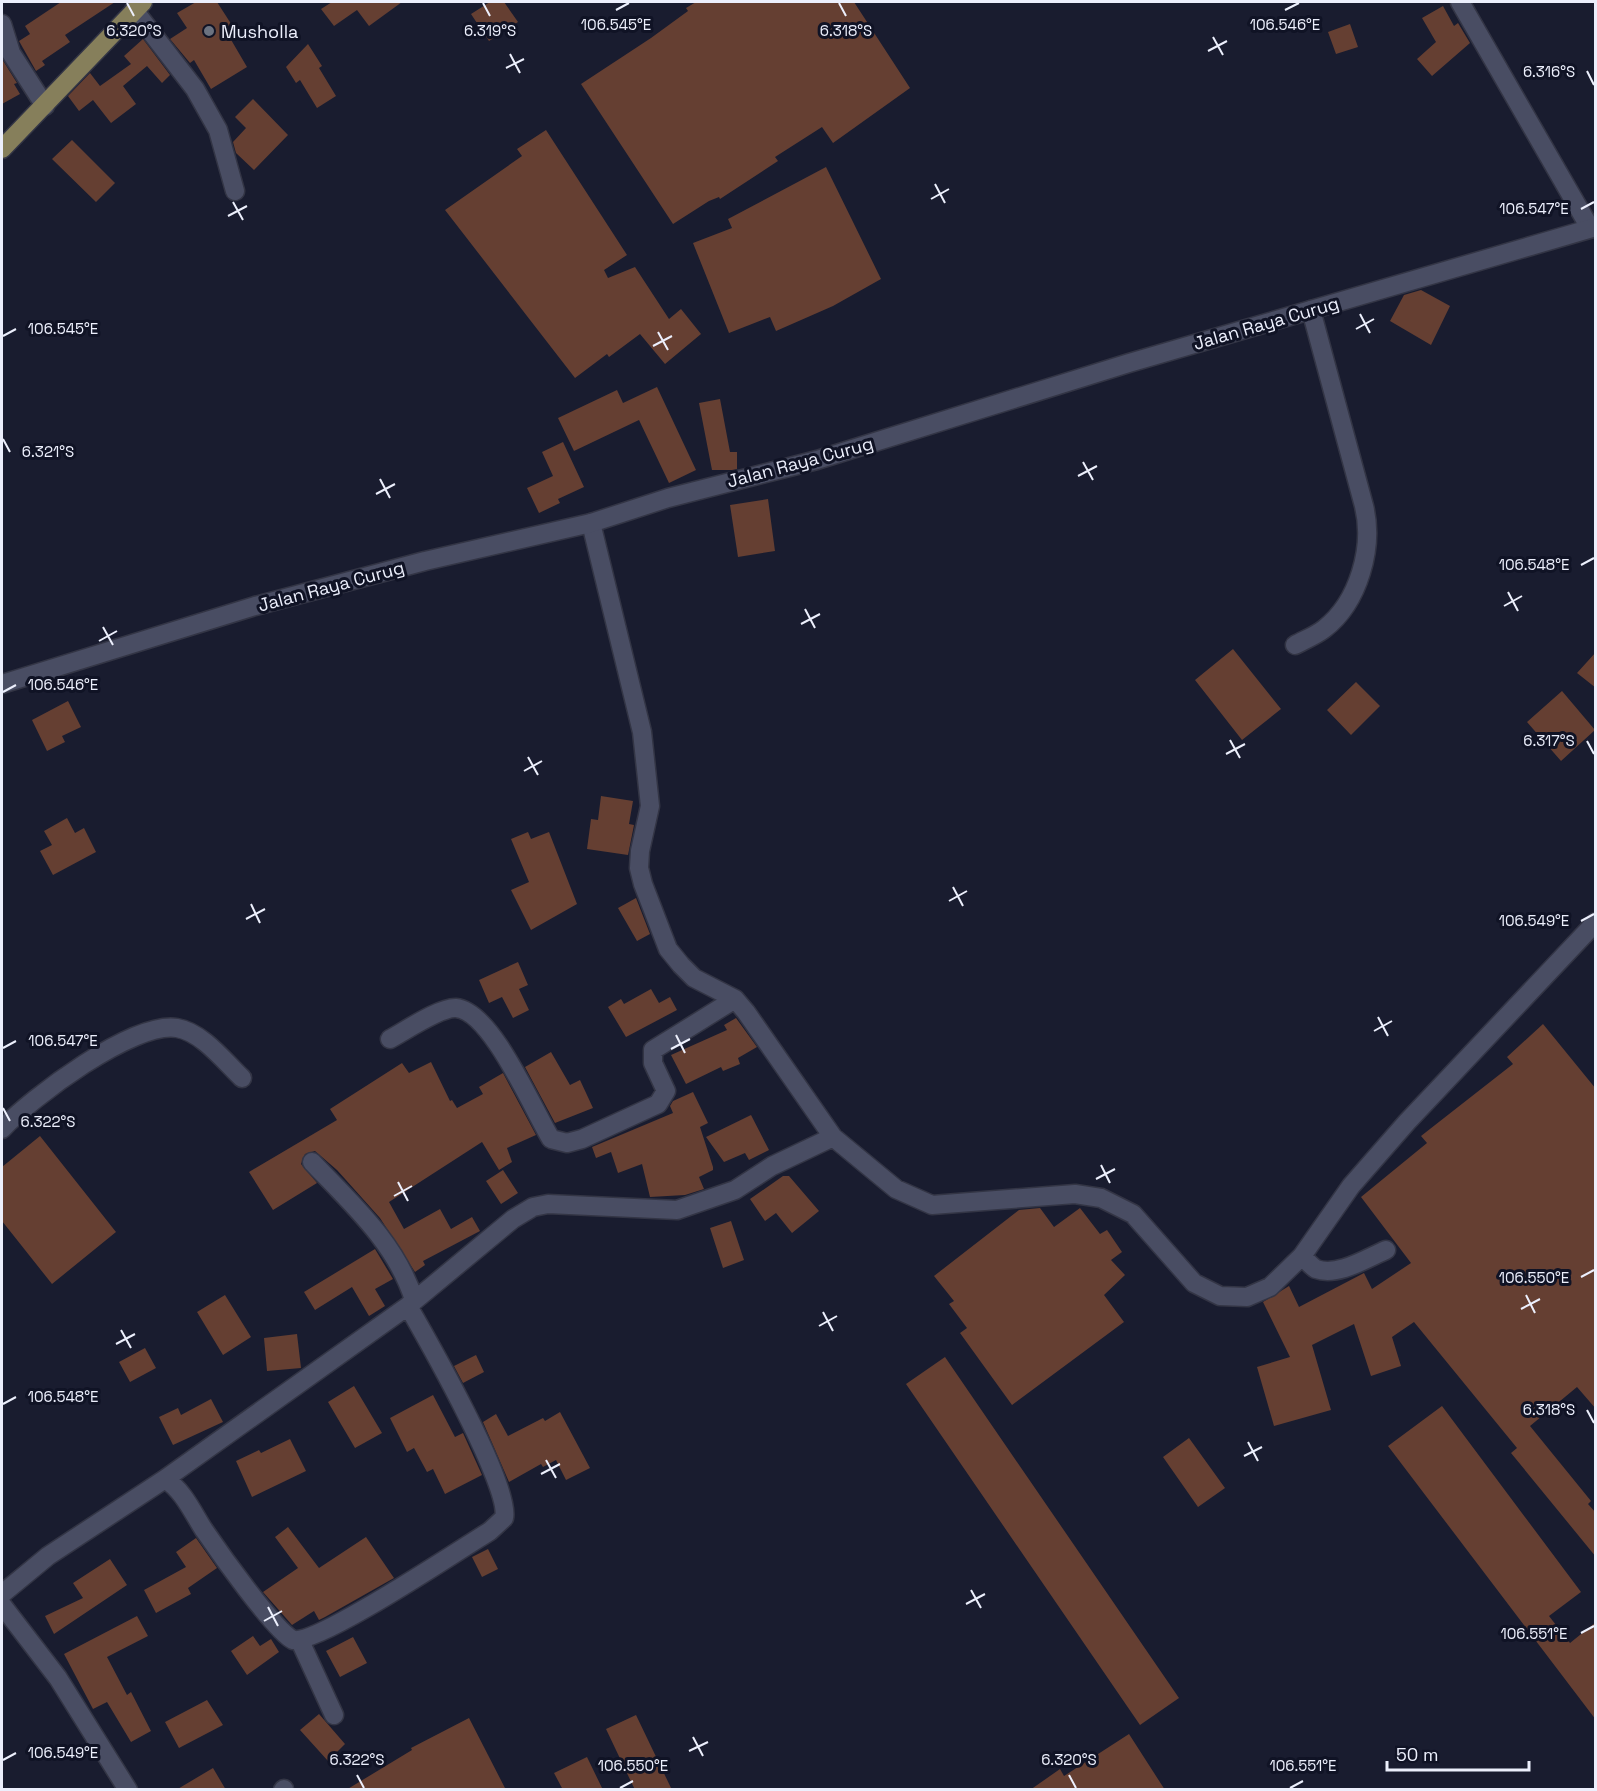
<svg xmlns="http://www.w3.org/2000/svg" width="1597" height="1791" viewBox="0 0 1597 1791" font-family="'Space Grotesk',sans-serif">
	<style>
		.building { fill: #653f32 }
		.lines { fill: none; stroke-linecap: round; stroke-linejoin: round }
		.minor-casing { stroke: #333545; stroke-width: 21 }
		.tertiary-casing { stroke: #333545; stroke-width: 21 }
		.primary-casing { stroke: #333545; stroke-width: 21 }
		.minor { stroke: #494d63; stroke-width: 18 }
		.tertiary { stroke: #494d63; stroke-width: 18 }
		.primary { stroke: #867f5b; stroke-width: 18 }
		.ticks { fill: none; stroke: #eceffc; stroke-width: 2 }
		.worship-dot { fill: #6b7280; stroke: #101325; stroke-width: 2 }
		.labels { text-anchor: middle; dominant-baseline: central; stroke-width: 6; stroke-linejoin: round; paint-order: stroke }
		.poi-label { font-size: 18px; fill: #eceffc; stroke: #101325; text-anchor: start }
		.street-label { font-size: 18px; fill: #eceffc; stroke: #101325 }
		.ticks-label { font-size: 15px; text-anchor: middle; fill: #eceffc; stroke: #101325; stroke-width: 6; stroke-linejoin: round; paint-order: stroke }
	</style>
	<rect width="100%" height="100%" fill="#191c2f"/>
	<path class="building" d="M61,2H115L65,35L70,42L42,61L45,65L36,71L19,41L30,34L25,26Z
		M196,2H217L237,33L230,38L247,67L211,89L194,60L190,63L170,39L187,28L177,13Z
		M332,2H402L369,26L357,10L334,26L321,9Z
		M490,2H504L518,22L489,41L471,14Z
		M696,2H854L910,88L833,143L822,127L775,157L778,161L720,199L719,197L709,201L673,224L581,84L651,38L688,11L686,8Z
		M1443,6L1454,26L1458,23L1470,43L1432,76L1417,59L1436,42L1422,18Z
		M1350,24L1358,47L1336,54L1328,32Z
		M143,39L170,75L162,83L147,66L123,86L136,104L111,123L93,100L79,111L68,96L90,73L100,86L131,64L124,56Z
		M308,44L322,66L319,68L336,96L317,108L300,80L296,83L286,67Z
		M2,59L17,83L14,84L20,94L2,104Z
		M253,99L288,135L254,170L236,153L233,142L246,128L235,117Z
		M546,130L627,255L604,270L608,278L635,267L669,319L681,309L701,334L665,364L640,334L609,357L607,354L575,378L445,210L522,156L517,149Z
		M72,140L115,183L96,202L52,159Z
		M826,167L881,279L833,306L776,331L770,317L729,333L693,243L732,228L728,219Z
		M1421,290L1450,306L1431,345L1390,321L1404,295Z
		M657,387L696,470L669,483L639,420L574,451L558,418L617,390L623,403Z
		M720,399L730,452H737V469L732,470H712L699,403Z
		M563,442L584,487L558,499L560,503L539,513L527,488L553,476L542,452Z
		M768,499L775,551L738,557L730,505Z
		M1233,649L1281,709L1242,740L1195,680Z
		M1596,652V688L1577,673Z
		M1356,682L1380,706L1351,735L1327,710Z
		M1562,691L1595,730L1561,761L1527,722Z
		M68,701L81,727L62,736L65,742L47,751L32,720Z
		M601,796L633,801L629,824L634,825L628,855L587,849L591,819L598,820Z
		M67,818L75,833L84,828L96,852L53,875L40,851L52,845L44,831Z
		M528,832L531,839L549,832L577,904L531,930L511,890L529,882L511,839Z
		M636,898L650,934L637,941L618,908Z
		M518,962L528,985L519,989L529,1010L513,1018L502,997L489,1003L479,980Z
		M651,989L659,1003L670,997L677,1010L626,1037L608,1007L621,999L624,1004Z
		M736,1018L757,1047L738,1058L740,1064L723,1071L721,1067L686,1084L671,1055L727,1030L724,1025Z
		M1543,1024L1596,1089V1409L1577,1387L1530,1426L1591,1501L1588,1504L1596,1513V1557L1511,1453L1517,1448L1414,1322L1392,1337L1401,1366L1371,1376L1354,1324L1312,1345L1331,1410L1274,1426L1257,1367L1290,1357L1263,1302L1289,1286L1299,1307L1364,1273L1372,1289L1411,1263L1361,1197L1427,1143L1421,1136L1513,1064L1507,1057Z
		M551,1052L570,1085L580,1080L593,1108L555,1123L525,1067Z
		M431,1062L450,1101L452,1100L457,1108L483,1094L479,1087L503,1073L536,1135L507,1148L512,1162L499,1170L482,1142L389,1202L404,1229L440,1209L451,1229L472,1217L480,1231L423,1261L425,1265L415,1272L380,1218L337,1170L315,1151L305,1154L301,1164L317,1183L273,1210L249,1172L337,1120L330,1109L402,1063L409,1073Z
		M693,1092L708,1123L700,1127L713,1167V1170L699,1177L704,1189L685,1195L650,1197L642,1164L618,1173L611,1152L596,1158L592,1147L673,1113L670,1106L673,1101Z
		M751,1115L769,1150L749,1160L745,1153L724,1162L706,1137Z
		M40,1136L116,1232L52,1284L2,1221V1167Z
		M503,1170L518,1193L501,1204L486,1181Z
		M783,1176H789L819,1211L792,1233L776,1213L765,1221L750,1199Z
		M1040,1208L1054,1227L1080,1208L1100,1234L1107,1230L1122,1252L1111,1260L1125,1275L1104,1295L1124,1322L1012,1405L960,1333L967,1328L949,1304L954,1301L934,1276L1019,1210Z
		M731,1221L744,1260L723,1268L710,1228Z
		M375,1249L393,1279L375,1289L385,1306L369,1316L352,1287L315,1310L304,1292Z
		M225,1295L251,1337L223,1355L197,1312Z
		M297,1334L301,1368L267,1371L264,1338Z
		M145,1348L156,1368L130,1382L119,1362Z
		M476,1355L484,1372L463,1383L454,1366Z
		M945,1357L1179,1698L1140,1725L906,1384Z
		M354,1386L382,1433L355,1448L328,1402Z
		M433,1395L455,1437L463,1433L482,1475L445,1494L433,1469L427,1472L414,1448L407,1452L390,1418Z
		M211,1399L223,1422L173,1445L159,1417L178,1408L181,1415Z
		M1442,1406L1581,1592L1549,1616L1570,1643L1596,1622V1720L1388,1446Z
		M560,1412L590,1468L566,1480L556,1460L543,1467L541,1464L509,1482L483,1422L496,1414L508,1436L543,1418L545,1421Z
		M1189,1438L1225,1488L1198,1507L1163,1457Z
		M290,1439L306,1471L252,1497L236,1461L259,1450L261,1453Z
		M288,1527L319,1568L366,1537L394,1578L325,1617L319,1620L314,1611L292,1625L263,1592L298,1568L275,1537Z
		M196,1538L217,1568L188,1588L191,1594L156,1613L144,1590L186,1567L176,1552Z
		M488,1549L498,1569L482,1577L472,1557Z
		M110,1559L127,1585L54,1634L45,1616L83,1598L73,1583Z
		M137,1616L148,1636L107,1657L127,1695L131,1692L151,1731L131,1742L107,1702L93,1709L64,1654Z
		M253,1636L260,1646L271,1639L279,1652L247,1675L231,1651Z
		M353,1637L367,1663L340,1677L326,1651Z
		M207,1700L223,1725L179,1748L165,1722Z
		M319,1714L345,1744L328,1761L300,1730Z
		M636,1715L672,1790H635L606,1729Z
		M469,1718L506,1790H346L412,1750L411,1748Z
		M1129,1734L1165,1790H1030L1060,1769L1064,1776Z
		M587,1757L603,1790H563L554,1773Z
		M213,1768L226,1790H176Z"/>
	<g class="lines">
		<g class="minor-casing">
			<path id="minor" d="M1460,2L1590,228
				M134,10L195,89L218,130L235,191
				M2,24L11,53L45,106
				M591,523L642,732L650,806L640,851L639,868L643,884L668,949L681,965L694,978L735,999L746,1012L833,1137L896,1189L932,1205L1075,1194L1101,1198L1133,1214L1194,1283L1220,1296L1247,1297L1270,1287L1302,1256L1351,1186L1407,1122L1596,922
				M1295,645C1304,640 1315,636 1324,629C1359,602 1374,547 1364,506L1311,310
				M390,1039C405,1031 440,1007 456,1008C492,1011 533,1110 551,1139L567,1143L582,1139L658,1104L666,1091L653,1063V1050L735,999
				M2,1129C31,1098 133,1021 177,1028C202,1032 225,1062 242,1078
				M312,1162C351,1203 397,1244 414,1300
				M1302,1256C1306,1260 1311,1266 1316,1269C1338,1277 1367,1258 1386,1250
				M165,1479C183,1490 193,1513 204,1530C219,1552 274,1630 293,1640C319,1644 459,1550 490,1531L504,1518C512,1488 427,1339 408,1306
				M2,1594L48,1556L165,1479L408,1306L513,1219L533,1207L548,1204L677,1210L735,1190L772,1166L833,1137
				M2,1605L58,1678L128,1790
				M300,1641L334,1715
				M283,1790L284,1789"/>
		</g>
		<g class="tertiary-casing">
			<path id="tertiary" d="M2,684L255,606L425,561L591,523L668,498L817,460L1129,363L1596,227"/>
		</g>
		<g class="primary-casing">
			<path id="primary" d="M2,149L143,2"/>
		</g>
		<use href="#minor" class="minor"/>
		<use href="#tertiary" class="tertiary"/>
		<use href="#primary" class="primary"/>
	</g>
	<path class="ticks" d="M127,3L134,16M483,3L490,16M839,3L846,16M616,10L629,3M1285,10L1299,3M1213,37L1223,55M1208,51L1227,41M510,54L520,73M506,68L524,59M1587,71L1594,85M935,184L945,203M931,199L949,189M233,202L243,220M1581,209L1594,202M228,216L247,206M1360,314L1370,333M1356,329L1374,319M658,332L668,350M3,336L16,329M653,346L672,336M3,439L10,452M1083,462L1093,480M1078,476L1097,466M380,479L390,498M376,494L395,484M1581,565L1594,558M1508,592L1518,611M1504,606L1522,596M805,609L815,628M801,624L820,614M103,627L113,645M99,641L117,631M3,692L16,685M1230,740L1240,758M1587,741L1594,754M1226,754L1245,744M528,757L538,775M524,771L542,761M953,887L963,906M949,901L967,891M251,904L260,923M246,919L265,909M1581,921L1594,914M1378,1017L1388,1036M1374,1031L1392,1021M676,1035L685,1053M3,1048L16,1041M671,1049L690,1039M3,1108L10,1121M1101,1165L1110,1183M1096,1179L1115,1169M398,1182L408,1201M394,1196L412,1186M1581,1277L1594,1270M1526,1295L1535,1313M1521,1309L1540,1299M823,1312L833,1331M819,1326L837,1316M121,1330L131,1348M116,1344L135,1334M3,1404L16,1397M1587,1410L1594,1423M1248,1442L1258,1461M1244,1456L1262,1447M546,1460L556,1478M541,1474L560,1464M971,1590L981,1608M966,1604L985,1594M268,1607L278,1626M264,1621L282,1611M1581,1633L1594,1626M693,1737L703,1756M689,1751L708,1742M3,1760L16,1753M357,1775L364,1788M1069,1775L1076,1788M620,1788L633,1781M1290,1788L1303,1781"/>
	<circle class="worship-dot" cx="209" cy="31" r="6"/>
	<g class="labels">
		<g class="poi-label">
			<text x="221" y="31">Musholla</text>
		</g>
		<g class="street-label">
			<text transform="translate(1266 323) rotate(-16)">Jalan Raya Curug</text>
			<text transform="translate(800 462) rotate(-15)">Jalan Raya Curug</text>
			<text transform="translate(331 586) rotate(-15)">Jalan Raya Curug</text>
		</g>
	</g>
	<g class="ticks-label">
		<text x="616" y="30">106.545°E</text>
		<text x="1285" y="30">106.546°E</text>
		<text x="134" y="36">6.320°S</text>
		<text x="490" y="36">6.319°S</text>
		<text x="846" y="36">6.318°S</text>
		<text x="1549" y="77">6.316°S</text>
		<text x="1534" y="214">106.547°E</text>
		<text x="63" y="334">106.545°E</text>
		<text x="48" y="457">6.321°S</text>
		<text x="1534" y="570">106.548°E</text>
		<text x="63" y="690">106.546°E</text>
		<text x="1549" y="746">6.317°S</text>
		<text x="1534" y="926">106.549°E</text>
		<text x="63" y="1046">106.547°E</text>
		<text x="48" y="1127">6.322°S</text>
		<text x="1534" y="1283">106.550°E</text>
		<text x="63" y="1402">106.548°E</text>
		<text x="1549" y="1415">6.318°S</text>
		<text x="1534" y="1639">106.551°E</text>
		<text x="63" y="1758">106.549°E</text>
		<text x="357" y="1765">6.322°S</text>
		<text x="1069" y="1765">6.320°S</text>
		<text x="633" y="1771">106.550°E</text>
		<text x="1303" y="1771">106.551°E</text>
	</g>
	<rect width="1597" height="1791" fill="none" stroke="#eceffc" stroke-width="6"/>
	<path d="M1387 1761v9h142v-9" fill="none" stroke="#eceffc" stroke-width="3"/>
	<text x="1396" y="1761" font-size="18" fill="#eceffc" stroke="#101325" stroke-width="4.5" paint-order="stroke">50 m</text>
</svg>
